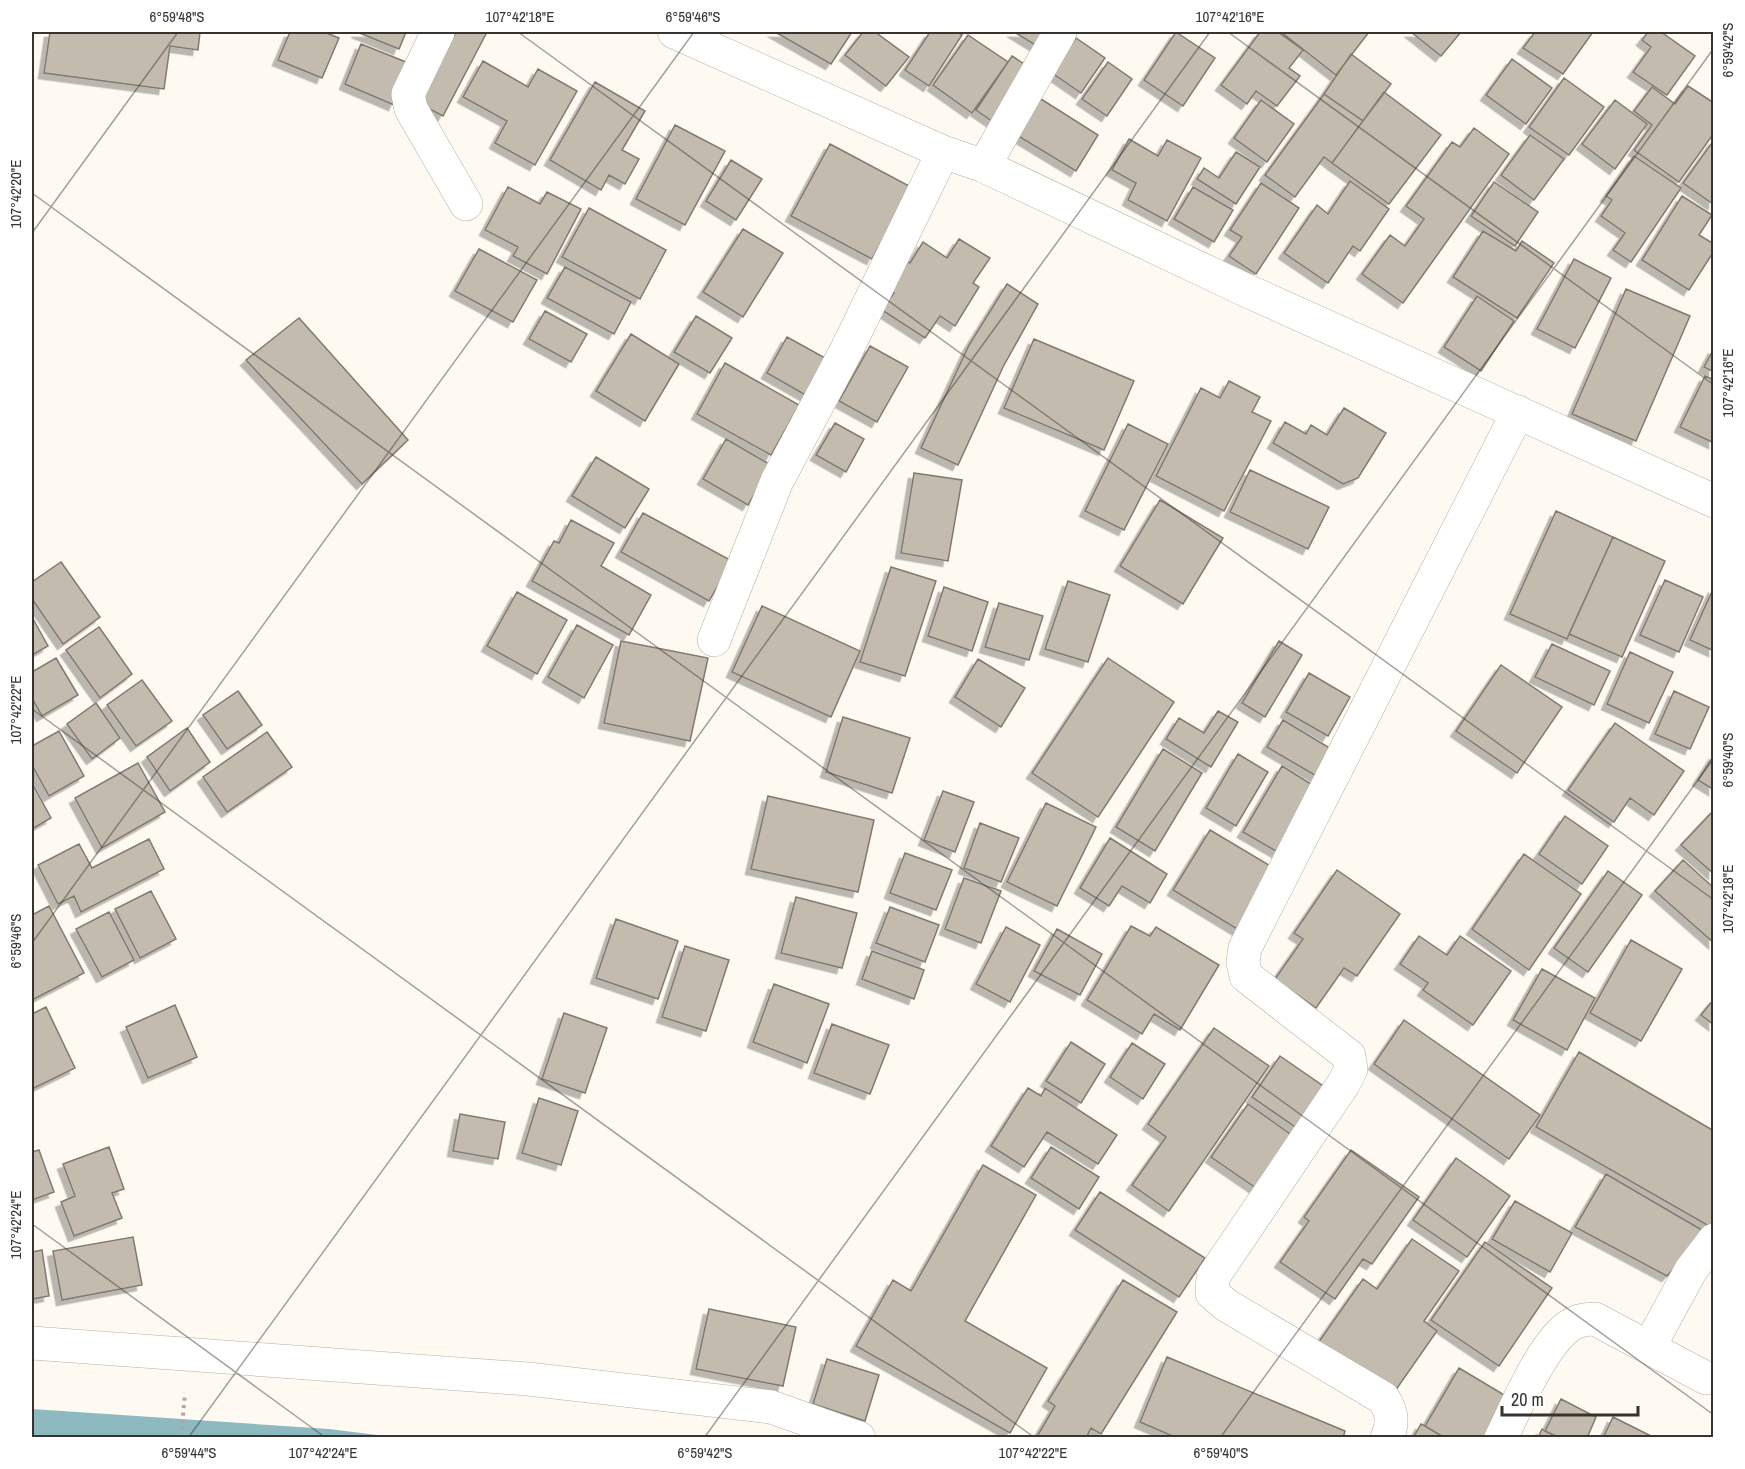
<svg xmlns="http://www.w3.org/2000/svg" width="1745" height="1469" viewBox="0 0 1745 1469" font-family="'Archivo Narrow',sans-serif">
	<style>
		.water { fill: #8db9c1 }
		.building { fill: #c4bbaf; stroke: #827a6f; stroke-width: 1.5; filter: url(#shadow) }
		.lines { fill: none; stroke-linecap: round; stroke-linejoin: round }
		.minor-casing { stroke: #b8afa3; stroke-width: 34 }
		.path { stroke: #aca7a1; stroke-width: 4; stroke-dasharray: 3 4.5; stroke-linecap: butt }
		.minor { stroke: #fff; stroke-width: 33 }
		.ticks { fill: none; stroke: #37342f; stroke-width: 1.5; stroke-opacity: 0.45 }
		.neatline { fill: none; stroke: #37342f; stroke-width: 2 }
		.ticks-label { font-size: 15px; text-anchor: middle; fill: #37342f }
	</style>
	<defs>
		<filter id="shadow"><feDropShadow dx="-5.5" dy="5.5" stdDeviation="0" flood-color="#0004"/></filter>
	</defs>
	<rect width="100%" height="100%" fill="#fef9f1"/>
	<path class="water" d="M32,1409L329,1429L393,1437H32Z"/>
	<path class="building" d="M50,32H200L198,50L170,46L164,89L44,73Z
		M290,32H324L339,38L322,78L278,60Z
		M357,32H406L399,49Z
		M456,32H487L443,116L418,103Z
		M775,32H852L831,64Z
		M863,32H875L909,57L886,86L845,55Z
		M930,32H957L962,35L929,86L905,70Z
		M1014,32H1058L1045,51Z
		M1176,32L1215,58L1183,106L1144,80Z
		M1260,32H1278L1303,50L1289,68L1300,76L1277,106L1256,91L1247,104L1221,85Z
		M1281,32H1369L1336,75Z
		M1411,32H1461L1441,56Z
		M1535,32H1593L1563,74L1523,48Z
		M1648,32H1661L1695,56L1667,95L1633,72L1651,47L1642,40Z
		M968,35L1008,62L972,113L933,85Z
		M1076,38L1105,58L1081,93L1052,73Z
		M361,44L411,64L394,105L345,84Z
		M1351,54L1391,84L1363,121L1324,94Z
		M1012,56L1035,71L999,126L976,110Z
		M1512,59L1552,88L1526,124L1486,95Z
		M483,61L528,87L538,69L577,91L535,165L495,143L507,121L463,97Z
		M1108,62L1132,79L1107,116L1082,99Z
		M1564,78L1604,107L1569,155L1529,127Z
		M595,82L645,111L622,150L639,159L625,184L609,175L601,190L550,160Z
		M1688,86L1714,103V133L1679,182L1634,150L1652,125L1634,111L1652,87L1675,104Z
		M1384,92L1441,135L1389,204L1332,163Z
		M1033,94L1098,135L1076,171L1010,131Z
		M1324,94L1363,121L1332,163L1324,157L1295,197L1265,175Z
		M1261,100L1294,124L1267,162L1234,138Z
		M1615,100L1647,124L1615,169L1582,144Z
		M675,125L725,151L685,225L636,199Z
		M1474,128L1509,154L1403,303L1362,274L1390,235L1405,246L1424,219L1406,206L1452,142L1460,147Z
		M1530,135L1564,159L1534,200L1501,175Z
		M1129,139L1158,156L1167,140L1201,158L1167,221L1128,200L1136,183L1112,170Z
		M1714,140V203L1713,204L1683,183Z
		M830,144L911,187L872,259L791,216Z
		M1236,152L1260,167L1236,204L1197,179L1204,168L1219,178Z
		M1634,156L1681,188L1631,262L1613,250L1625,233L1601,216L1612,200L1606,196Z
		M731,160L762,179L736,220L706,201Z
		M1350,181L1389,209L1360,251L1353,246L1328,283L1284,253L1317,205L1328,214Z
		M1494,182L1538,212L1515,246L1471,216Z
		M1261,183L1299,208L1256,274L1229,256L1242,237L1230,230Z
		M508,187L540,204L547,192L581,209L547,274L513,256L518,247L485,230Z
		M1193,187L1233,210L1214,242L1174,219Z
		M1682,196L1712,215L1699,235L1714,244V251L1689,290L1642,260Z
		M589,208L666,250L640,299L562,257Z
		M743,229L783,253L743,317L703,292Z
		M1483,231L1516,251L1522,241L1554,263L1517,318L1453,277Z
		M959,239L990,258L973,283L979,287L955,326L940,316L925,338L882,310L894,293L886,287L904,260L910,263L923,242L947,258Z
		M479,249L537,280L513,322L455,291Z
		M1574,259L1611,278L1575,348L1537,329Z
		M565,267L631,302L614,334L547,298Z
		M1007,284L1038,304L1003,367L958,465L921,448L969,345Z
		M1626,289L1690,316L1636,441L1572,414Z
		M1477,296L1514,321L1481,371L1444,347Z
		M545,311L587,334L571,362L529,339Z
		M696,316L732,338L710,373L674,352Z
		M299,318L408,440L362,484L246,360Z
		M631,334L679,364L645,421L596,391Z
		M787,337L836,364L816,401L767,373Z
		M1034,339L1134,381L1104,450L1004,408Z
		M870,346L908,367L877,422L839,401Z
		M1714,348V372L1704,367Z
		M725,363L799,405L771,455L697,414Z
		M1705,376L1714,380V443L1680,427Z
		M1229,381L1260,397L1252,412L1271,421L1224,511L1156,476L1201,388L1220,398Z
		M1344,408L1386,433L1358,478L1343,484L1273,443L1285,422L1306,434L1311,425L1327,435Z
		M835,423L864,439L846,472L816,455Z
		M1128,424L1168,444L1124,530L1085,511Z
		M726,439L771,465L748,505L703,479Z
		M596,457L649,489L625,528L572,496Z
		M1250,470L1329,507L1308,549L1230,512Z
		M914,473L962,480L948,561L901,553Z
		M1160,500L1223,538L1183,604L1120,566Z
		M1556,511L1613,537L1567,639L1510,614Z
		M643,513L732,561L709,601L621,552Z
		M571,520L614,543L601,566L651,595L629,635L532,581L554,541L559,543Z
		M1613,537L1665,561L1622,657L1569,634Z
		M61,562L100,617L63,644L32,599V582Z
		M891,567L936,581L905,676L860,662Z
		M1665,580L1703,597L1679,652L1640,635Z
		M1068,581L1110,595L1088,662L1045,649Z
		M944,587L988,602L972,651L928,636Z
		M1714,587V651L1690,640Z
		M517,592L567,620L537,674L487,646Z
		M999,603L1043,616L1029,660L985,647Z
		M762,606L860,651L831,717L732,672Z
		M32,617L48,646L32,655Z
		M577,625L613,645L584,698L548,677Z
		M99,627L132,674L100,698L66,650Z
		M621,641L708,658L690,741L604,723Z
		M1279,641L1302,655L1265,717L1242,703Z
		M1552,644L1610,671L1594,705L1535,677Z
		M1630,652L1673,672L1649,723L1607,704Z
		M56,658L78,695L42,716L32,698V672Z
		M1108,658L1174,702L1098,817L1032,773Z
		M978,659L1025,688L1001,727L955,697Z
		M1501,665L1562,707L1517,773L1456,731Z
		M1309,673L1350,697L1328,736L1286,712Z
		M142,680L172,721L136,746L107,705Z
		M238,691L262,725L227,749L203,715Z
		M1674,691L1709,707L1690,749L1655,734Z
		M96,703L120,738L92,759L67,724Z
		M1218,711L1238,722L1211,767L1166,739L1179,718L1204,733Z
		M843,717L910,738L892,793L826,772Z
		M1283,720L1333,750L1318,777L1267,747Z
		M1615,723L1684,771L1654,815L1630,798L1614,822L1568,790Z
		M187,728L210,762L170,791L147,757Z
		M59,731L84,776L49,796L32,765V746Z
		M267,732L292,767L227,812L203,777Z
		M1163,749L1202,773L1155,851L1116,827Z
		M1238,754L1268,772L1236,826L1206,808Z
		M1714,755V790L1698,780Z
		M138,763L165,812L102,848L75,798Z
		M1282,766L1319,789L1281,854L1243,832Z
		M32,783L51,818L32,829Z
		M943,791L974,802L955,852L924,840Z
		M768,796L874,820L858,892L751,869Z
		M1046,803L1096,827L1057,906L1007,882Z
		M1714,810V874L1681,845Z
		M1565,816L1608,846L1582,884L1539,854Z
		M980,823L1019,838L1001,882L964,868Z
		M1210,830L1279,871L1242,932L1173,890Z
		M1110,838L1167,874L1150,903L1122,886L1109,906L1080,888Z
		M149,839L164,869L81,912L74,896L58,904L38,865L79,844L92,868Z
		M905,853L952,870L936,910L890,893Z
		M1524,854L1581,894L1529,970L1472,929Z
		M1683,860L1714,888V943L1655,891Z
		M1337,870L1400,914L1357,976L1344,968L1316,1008L1275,979L1303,939L1294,933Z
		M1608,871L1642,895L1588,972L1554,948Z
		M964,878L1001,891L981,943L945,929Z
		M151,891L176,939L140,958L115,909Z
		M796,897L857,913L842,968L781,953Z
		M49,906L84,973L32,1000V915Z
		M890,907L939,925L925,962L876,943Z
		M109,912L134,960L102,977L76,929Z
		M616,919L678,941L658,999L596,978Z
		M1131,926L1150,936L1156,927L1219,965L1180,1030L1154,1014L1142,1034L1087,1000Z
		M1006,927L1040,945L1010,1002L976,984Z
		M1057,929L1102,954L1080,995L1034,971Z
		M1419,936L1447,955L1460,936L1511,971L1473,1025L1423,990L1428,983L1400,964Z
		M1631,940L1682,969L1641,1041L1590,1013Z
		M685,946L729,960L706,1031L662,1017Z
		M872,951L924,970L914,999L862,979Z
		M1542,969L1595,998L1567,1050L1513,1020Z
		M774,984L829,1004L807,1063L753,1042Z
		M1714,999V1025L1701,1015Z
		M175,1005L197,1057L148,1078L126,1027Z
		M46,1007L75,1068L32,1089V1014Z
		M564,1013L607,1028L585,1093L542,1079Z
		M1404,1020L1540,1115L1509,1159L1374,1064Z
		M832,1024L889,1045L870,1094L814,1073Z
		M1214,1028L1269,1066L1169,1211L1132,1185L1166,1137L1148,1124Z
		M1071,1042L1105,1064L1081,1103L1046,1081Z
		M1132,1043L1165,1064L1143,1099L1110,1077Z
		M1579,1052L1714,1131V1229L1536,1127Z
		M1280,1056L1329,1090L1301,1131L1252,1097Z
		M1028,1088L1041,1096L1045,1088L1117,1135L1098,1164L1047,1132L1024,1167L991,1146Z
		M539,1098L578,1111L561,1165L522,1153Z
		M1248,1104L1293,1136L1256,1188L1211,1157Z
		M460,1114L505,1122L498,1159L453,1151Z
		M109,1147L124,1189L112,1193L122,1218L74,1236L61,1202L75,1196L63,1164Z
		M1051,1147L1099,1177L1079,1209L1031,1178Z
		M39,1150L54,1192L32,1200V1152Z
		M1351,1150L1419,1197L1372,1264L1363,1259L1335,1299L1280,1262L1309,1221L1304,1217Z
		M1456,1158L1510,1196L1467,1257L1413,1220Z
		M983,1165L1036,1195L965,1321L1047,1368L1010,1433L856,1346L893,1280L911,1291Z
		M1606,1174L1707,1233L1667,1276L1575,1227Z
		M1100,1192L1205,1258L1179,1297L1075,1230Z
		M1515,1201L1572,1233L1550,1272L1492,1239Z
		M133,1237L142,1285L62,1300L53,1251Z
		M1412,1239L1459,1271L1424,1321L1437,1331L1393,1394L1318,1343L1363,1279L1377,1289Z
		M1485,1242L1552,1288L1499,1366L1431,1320Z
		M42,1250L49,1296L32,1299V1252Z
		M1123,1280L1177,1312L1101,1434L1091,1428L1086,1438H1036L1055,1406L1048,1401Z
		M709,1309L796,1327L783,1386L696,1369Z
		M1167,1357L1345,1431L1343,1438H1177L1140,1422Z
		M827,1359L879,1375L865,1421L813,1404Z
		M1459,1368L1511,1399L1488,1438H1445L1425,1426Z
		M1561,1399L1596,1417L1587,1438H1560L1545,1431Z
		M1613,1417L1655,1438H1603Z
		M1421,1424L1425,1426L1445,1438H1413Z
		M1542,1429L1545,1431L1560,1438H1538Z"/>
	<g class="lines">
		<g class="minor-casing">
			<path id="minor" d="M438,32L408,94L411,109L466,204
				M674,32L943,152L984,166L1241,288L1714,501
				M984,166L1060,32
				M714,640L777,481L847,349L943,152
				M32,1343L528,1379L771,1407L859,1438
				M1649,1347L1691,1270L1714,1240
				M1387,1438C1394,1423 1392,1411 1383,1398L1226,1305L1212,1293L1213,1277L1344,1083L1351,1069L1349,1056L1246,976L1243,962L1245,948L1518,412
				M1501,1438C1516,1408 1542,1345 1569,1326C1577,1320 1586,1319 1595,1319L1706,1378"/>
		</g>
		<path class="path" d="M181,1438L185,1393"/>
		<use href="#minor" class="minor"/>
	</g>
	<path class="ticks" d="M518,32L1714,900M1228,32L1714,385M32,193L1714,1415M32,233L178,32M32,709L1035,1438M32,943L694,32M32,1224L326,1438M188,1438L1210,32M704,1438L1714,48M1220,1438L1714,758"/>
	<rect width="1745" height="1469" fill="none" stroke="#ffffff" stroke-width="66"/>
	<path d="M1502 1406v9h136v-9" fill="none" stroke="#37342f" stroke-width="3"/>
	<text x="1511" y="1406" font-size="18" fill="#37342f" stroke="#ffffff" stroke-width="4.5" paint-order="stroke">20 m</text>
	<rect x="33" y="33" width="1679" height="1403" class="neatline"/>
	<g class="ticks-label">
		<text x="177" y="22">6°59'48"S</text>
		<text x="520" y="22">107°42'18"E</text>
		<text x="693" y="22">6°59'46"S</text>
		<text x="1230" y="22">107°42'16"E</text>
		<text transform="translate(1728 50) rotate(-90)" y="5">6°59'42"S</text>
		<text transform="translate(16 194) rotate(-90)" y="5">107°42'20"E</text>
		<text transform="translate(1728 383) rotate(-90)" y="5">107°42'16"E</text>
		<text transform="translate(16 710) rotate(-90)" y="5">107°42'22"E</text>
		<text transform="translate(1728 760) rotate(-90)" y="5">6°59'40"S</text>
		<text transform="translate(1728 899) rotate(-90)" y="5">107°42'18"E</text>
		<text transform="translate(16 941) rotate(-90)" y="5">6°59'46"S</text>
		<text transform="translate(16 1225) rotate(-90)" y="5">107°42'24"E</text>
		<text x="189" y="1458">6°59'44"S</text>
		<text x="323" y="1458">107°42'24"E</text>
		<text x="705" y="1458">6°59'42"S</text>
		<text x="1033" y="1458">107°42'22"E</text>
		<text x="1221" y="1458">6°59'40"S</text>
	</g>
</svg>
